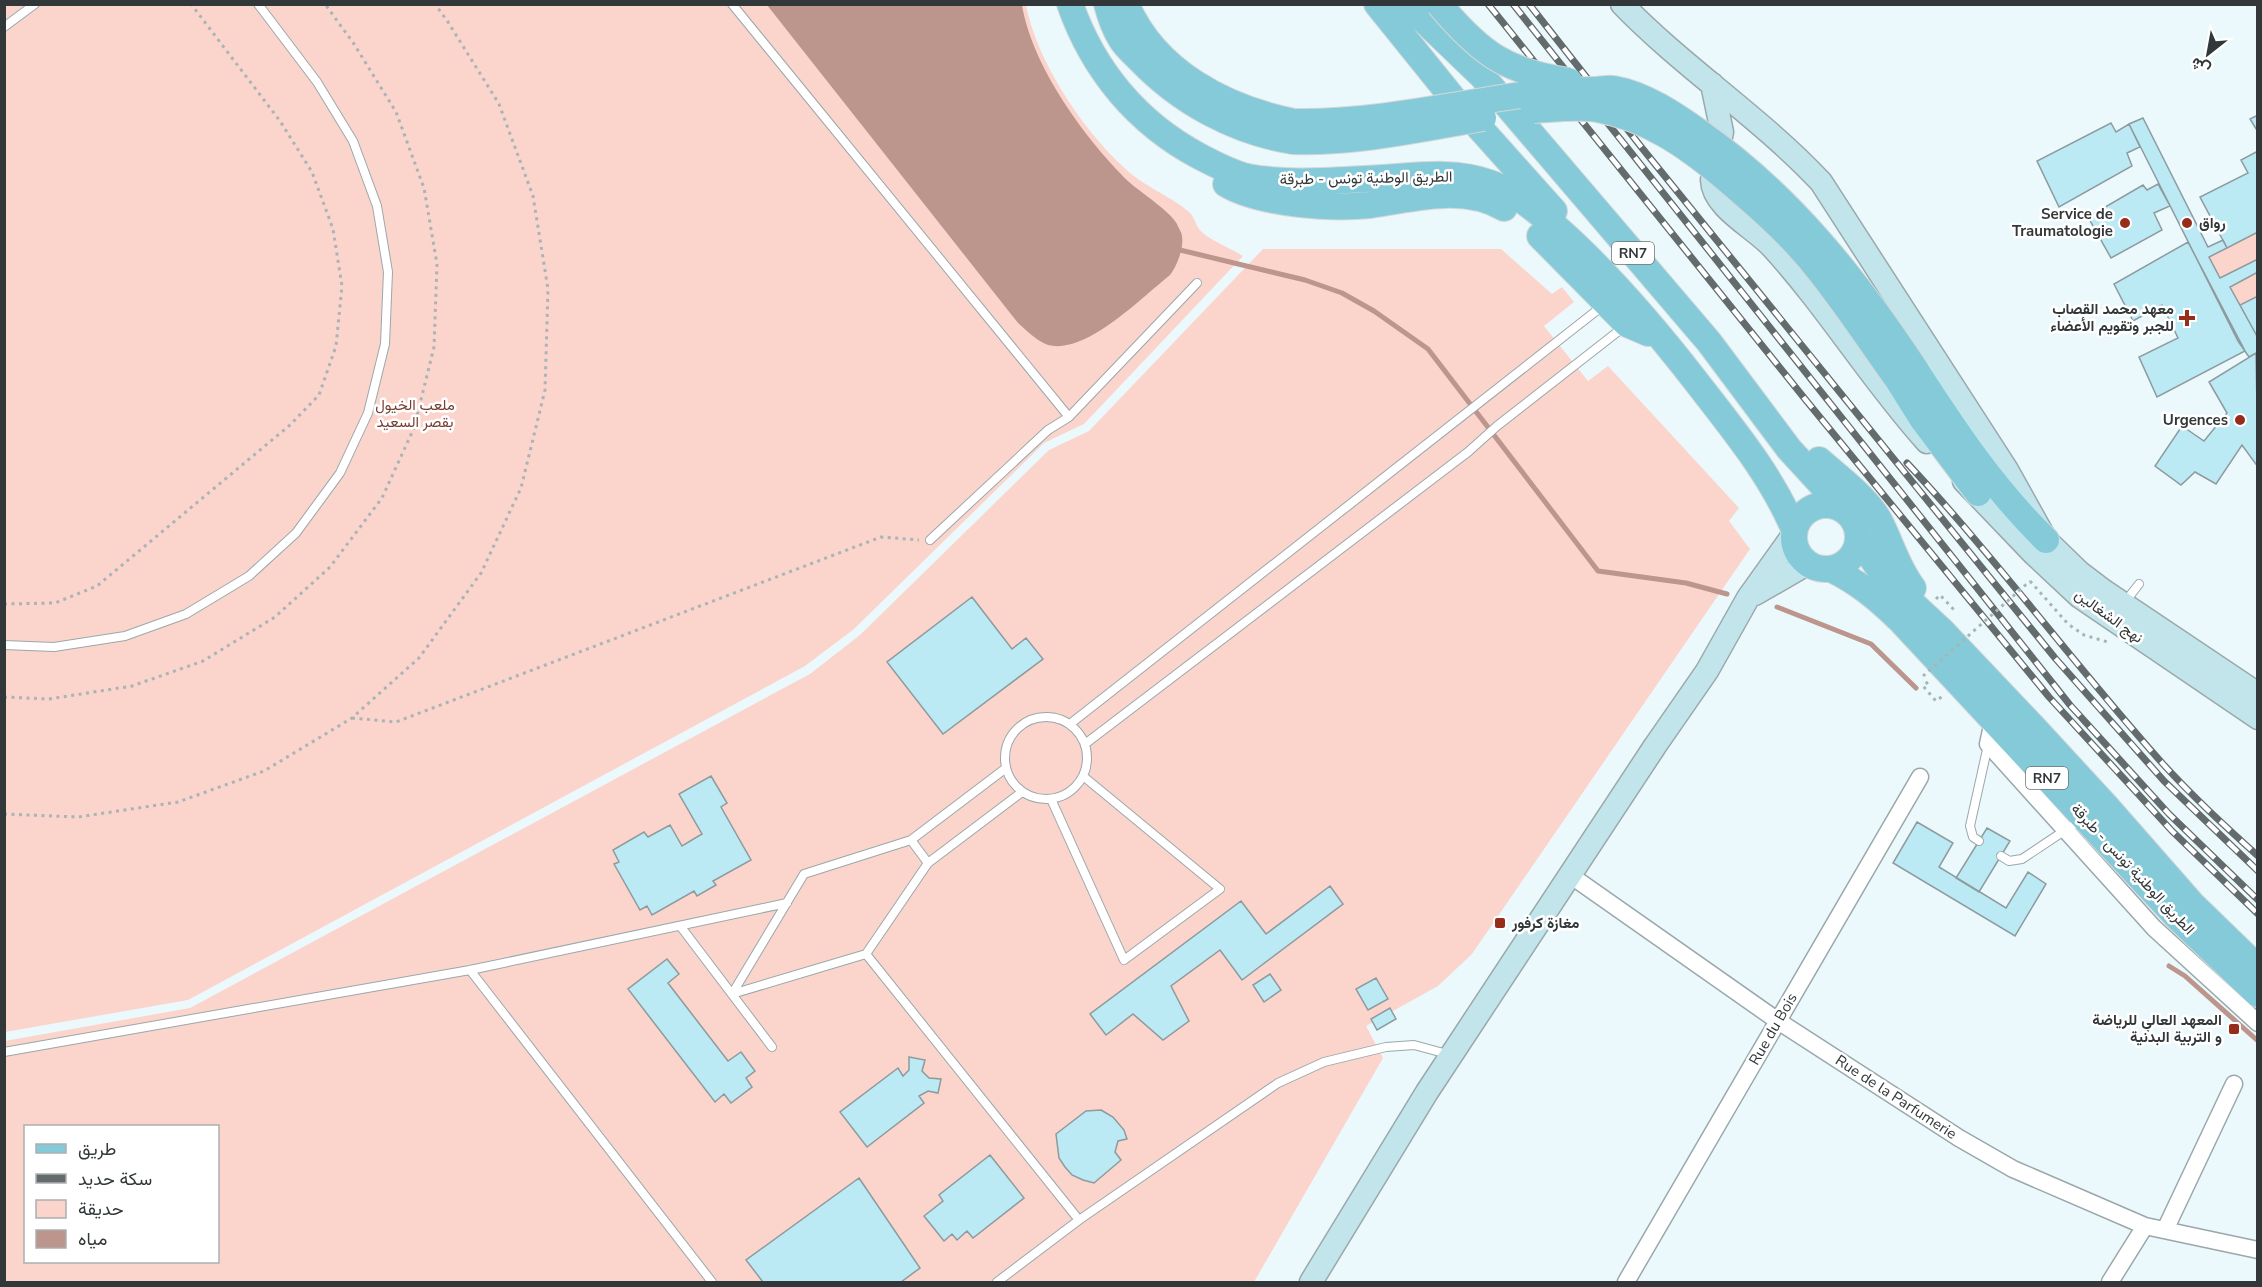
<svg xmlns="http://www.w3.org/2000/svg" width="2262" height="1287" viewBox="0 0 2262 1287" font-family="'Nunito Sans',Vazirmatn,sans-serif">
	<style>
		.green { fill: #fbd4cc; fill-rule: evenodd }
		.water { fill: #bc958c }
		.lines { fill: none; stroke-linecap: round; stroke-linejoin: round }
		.stream { stroke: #bc958c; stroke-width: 5 }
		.building { fill: #bbe9f4; stroke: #8d9a9e; stroke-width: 1.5 }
		.lane-casing { stroke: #9aa8ab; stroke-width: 10 }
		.street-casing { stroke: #9aa8ab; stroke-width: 19 }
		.secondary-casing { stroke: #9aa8ab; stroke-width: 25 }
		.primary-casing { stroke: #d6d7d7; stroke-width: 28 }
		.path { stroke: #a9b4b7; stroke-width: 3; stroke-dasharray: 3 4.5; stroke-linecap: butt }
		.lane { stroke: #fff; stroke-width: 8 }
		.street { stroke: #fff; stroke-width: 16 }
		.secondary { stroke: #c2e5ec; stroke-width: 22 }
		.primary { stroke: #85cad9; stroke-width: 26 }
		.rail-casing { stroke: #636b6d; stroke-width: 7 }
		.rail { stroke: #fff; stroke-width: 4.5; stroke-dasharray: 14; stroke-linecap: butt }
		.primary-bridge-casing { stroke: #d6d7d7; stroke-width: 28; stroke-linecap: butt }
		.path-bridge { stroke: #a9b4b7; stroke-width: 3; stroke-dasharray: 3 4.5; stroke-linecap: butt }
		.primary-bridge { stroke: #85cad9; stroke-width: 26 }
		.poi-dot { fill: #962d1a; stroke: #fff; stroke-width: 2 }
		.labels { text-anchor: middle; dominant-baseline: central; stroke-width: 5; stroke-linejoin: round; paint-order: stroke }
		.shield { fill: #fff; stroke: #707474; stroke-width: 1.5 }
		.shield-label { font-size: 14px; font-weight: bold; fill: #323839 }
		.street-label { font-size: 15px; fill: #323839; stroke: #fff }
		.poi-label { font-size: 15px; font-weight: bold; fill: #323839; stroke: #fff; text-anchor: end }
		.park-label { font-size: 15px; fill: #763f34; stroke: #fff }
	</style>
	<rect width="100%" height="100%" fill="#ebf9fd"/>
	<path class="green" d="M5,5H1026C1037,63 1088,139 1134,176C1149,188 1180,202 1191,214C1195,219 1196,226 1200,230C1207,239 1232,249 1243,256L1084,424L1044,443L854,629L805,666L188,1000L5,1032Z
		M2257,232V259L2220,278L2209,257Z
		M1263,249H1501L1552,294L1562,287L1574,302L1544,326L1588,381L1608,366L1739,508L1729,521L1750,549L1472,954L1438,986L1366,1026L1383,1058L1254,1282H5V1041L190,1008L810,674L860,635L1049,450L1089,431ZM26,1126H218V1262H26Z
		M2257,272V296L2240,305L2230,287Z"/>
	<path class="water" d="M767,5H1022C1032,66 1085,139 1129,182C1140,192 1171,212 1177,224C1178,227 1182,233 1182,236C1184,248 1177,266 1170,275C1142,297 1086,355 1048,345C1037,341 1027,331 1018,323Z"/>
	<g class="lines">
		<path class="stream" d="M1180,250L1305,280L1342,293L1374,311L1428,349L1598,571L1686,583L1727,594
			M1777,607L1871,644L1916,688
			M2169,966L2185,976L2258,1041"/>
	</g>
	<path class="building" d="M2258,115V132L2250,119Z
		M2143,118L2208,247L2223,240L2227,248L2209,257L2220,278L2258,259V272L2230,287L2258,338V352L2249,357L2238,341L2129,124Z
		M2111,123L2116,132L2129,124L2140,147L2127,153L2132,166L2059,207L2037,161Z
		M2258,151V232L2227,248L2200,197L2248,173L2241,160Z
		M2158,184L2170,206L2154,213L2162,230L2111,258L2088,217L2143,185L2147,190Z
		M2188,242L2245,351L2157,397L2139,357L2178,338L2162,305L2133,321L2114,284Z
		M2258,296V338L2240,305Z
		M2256,353L2258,467L2242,445L2216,484L2195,472L2181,485L2155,466L2182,426L2204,441L2227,413L2209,382Z
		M972,597L1012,649L1026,638L1043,659L943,734L887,662Z
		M711,776L727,803L721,807L751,860L713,881L716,885L697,896L694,891L652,915L647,906L640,910L614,864L619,862L613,850L644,832L648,837L670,825L682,846L702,834L679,794Z
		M1917,822L1953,843L1939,867L2006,908L2028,872L2046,884L2015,936L1893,863Z
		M1987,828L2010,841L1979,892L1956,878Z
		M1330,886L1343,904L1242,980L1220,950L1171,986L1189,1021L1163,1040L1133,1014L1106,1035L1090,1014L1241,901L1266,934Z
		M667,959L679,974L668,983L728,1061L741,1052L755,1071L746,1078L752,1087L731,1103L724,1094L715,1102L628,989Z
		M1270,974L1281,990L1264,1002L1253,985Z
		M1376,978L1388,999L1368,1010L1356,989Z
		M1390,1008L1396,1019L1377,1030L1371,1019Z
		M909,1057L925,1060L922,1071L929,1078L941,1079L938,1093L928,1091L919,1096L924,1103L867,1147L840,1112L898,1068L903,1076L909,1070Z
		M1101,1110L1113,1117L1124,1130L1127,1139L1118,1141L1115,1152L1121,1160L1094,1183L1083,1180L1072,1175L1065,1167L1059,1158L1056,1134L1086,1111Z
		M990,1155L1024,1198L973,1238L967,1231L957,1240L952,1234L944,1241L924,1216L943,1201L939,1195Z
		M859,1178L920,1268L901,1282H763L746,1260Z"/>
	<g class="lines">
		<g class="lane-casing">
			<path id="lane" d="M732,4L1069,417
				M4,27L35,4
				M930,540L1048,430L1069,417L1197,283
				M2125,602L2139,584
				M4,645L54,647L125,636L186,614L249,576L296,533L340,473L368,413L385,344L388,272L377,206L353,141L317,82L258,4
				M1005 758a41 41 0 1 1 82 0a41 41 0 1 1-82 0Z
				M1070,724L1605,304
				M1085,744L1468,452L1497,426L1625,326
				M1051,799L1124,960L1220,889L1083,776
				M911,840L928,863
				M1979,841L1973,837L1970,826L1988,745
				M2001,856L2009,861L2022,859L2082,819
				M681,927L772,1047
				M866,954L1079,1220
				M470,970L712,1282
				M732,994L804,874L911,840L1006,768
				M732,994L866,954L928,863L1022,792
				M4,1052L470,970L787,903
				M997,1282L1079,1220L1278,1083L1324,1062L1386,1047L1414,1045L1451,1055"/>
		</g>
		<g class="street-casing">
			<path id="street" d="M1993,721L1988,744L2154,928L2258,1023
				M1570,875L1778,1021L1959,1138L2013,1169L2145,1226L2258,1250
				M2165,1230L2234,1084
				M1626,1282L1920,777
				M2110,1282L2145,1226"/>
		</g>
		<g class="secondary-casing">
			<path id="secondary" d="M1622,4C1684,68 1760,117 1821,182L2007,470L2046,540L2079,572L2104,591L2258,694
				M1712,84L1722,132L1712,180C1713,208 1755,228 1772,247C1828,308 1871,380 1927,442
				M1964,481L2033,553L2080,597L2258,718
				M1755,594L1807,564
				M1311,1282L1427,1092L1655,746L1707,671L1748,598L1793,535"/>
		</g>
		<g class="primary-casing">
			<path id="primary" d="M1070,4C1093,70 1137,123 1199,156C1214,164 1231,173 1248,177C1286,184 1326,181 1364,179C1405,178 1450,168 1490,183C1515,192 1538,212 1558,229C1609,274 1653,326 1695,380C1732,428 1770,473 1794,529
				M1107,4C1110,16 1115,29 1121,39C1125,46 1133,53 1139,59C1180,102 1235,132 1293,141
				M1126,4C1155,72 1225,108 1294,122
				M1377,4L1452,97L1554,211
				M1407,4L1482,76L1709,342L1789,449L1847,512
				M1226,184C1259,204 1332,209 1370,205C1415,199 1462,184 1504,208
				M1540,236L1627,324L1648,333
				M1915,369C1956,432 1992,487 2046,540
				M1898,380L1923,420L1978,493
				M1819,460C1838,477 1867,498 1879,520C1891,543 1897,567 1913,588
				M1794 537a32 32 0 1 1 64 0a32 32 0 1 1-64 0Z
				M1858,538L1878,567L1900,592L1941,630L2034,728L2106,806L2192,904L2258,968
				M1831,569C1858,582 1877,598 1899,619L2174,914L2258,994"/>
		</g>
		<path class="path" d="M2030,581L2068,624L2084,635L2111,643
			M1936,599L1940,595L1956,612
			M4,604L55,603L97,586L290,425L319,395L336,346L342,286L333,229L312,172L280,121L191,4
			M1928,682L1923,686L1936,701L1943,696
			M4,697L49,699L132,686L203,661L275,617L330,567L382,498L414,428L434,347L437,264L424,188L396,112L354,44L325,4
			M352,718L396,722L881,537L919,540
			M4,814L78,817L178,802L264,771L352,718L419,658L481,573L521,488L545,390L548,289L533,196L499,104L448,22L435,4"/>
		<use href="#lane" class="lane"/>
		<use href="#street" class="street"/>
		<use href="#secondary" class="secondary"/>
		<use href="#primary" class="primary"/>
		<g class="rail-casing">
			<path id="rail" d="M1488,4L1805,399L2049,697L2172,831L2258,914
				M1513,4L2070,705L2169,814L2258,900
				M1529,4L1642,148L2055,658L2164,781L2258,871
				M1907,463C1997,559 2075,666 2163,764C2193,797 2225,826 2258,856"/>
		</g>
		<use href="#rail" class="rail"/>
		<g class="primary-bridge-casing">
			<path id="primary-bridge" d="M1439,4C1480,53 1506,72 1569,81
				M1534,110C1554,109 1577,106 1597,109C1647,118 1686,145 1724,177C1758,206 1793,236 1821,273C1848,307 1872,344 1898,380
				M1294,122C1364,123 1432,109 1501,98C1531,93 1561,91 1592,90C1599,90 1607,88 1614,89C1644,94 1675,115 1699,132C1789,195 1855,278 1915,369
				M1293,141C1357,143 1419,129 1483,118"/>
		</g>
		<path class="path-bridge" d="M1923,676L2030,581"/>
		<use href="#primary-bridge" class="primary-bridge"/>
	</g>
	<g class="poi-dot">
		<circle cx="2125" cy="223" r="6"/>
		<circle cx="2187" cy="223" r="6"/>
		<path d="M2184 309h6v6h6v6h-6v6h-6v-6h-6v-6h6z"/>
		<circle cx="2240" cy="420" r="6"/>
		<rect x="1494" y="917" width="12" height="12" rx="3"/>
		<rect x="2228" y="1023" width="12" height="12" rx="3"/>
	</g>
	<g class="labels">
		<g class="shield">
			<rect x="1612" y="242" width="42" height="22" rx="4.5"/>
			<rect x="2026" y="767" width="42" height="22" rx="4.5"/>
		</g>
		<g class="shield-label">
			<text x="1633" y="253">RN7</text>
			<text x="2047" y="778">RN7</text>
		</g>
		<g class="street-label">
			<text transform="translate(1366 178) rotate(-1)">الطريق الوطنية تونس - طبرقة</text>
			<text transform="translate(2109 616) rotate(36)">نهج الشغالين</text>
			<text transform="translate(2133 869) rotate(47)">الطريق الوطنية تونس - طبرقة</text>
			<text transform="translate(1773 1029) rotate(-60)">Rue du Bois</text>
			<text transform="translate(1896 1097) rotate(33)">Rue de la Parfumerie</text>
		</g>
		<g class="poi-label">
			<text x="2113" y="214">Service de<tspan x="2113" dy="17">Traumatologie</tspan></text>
			<text x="2199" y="223" text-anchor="start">رواق</text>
			<text x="2174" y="309">معهد محمد القصاب<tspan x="2174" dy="17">للجبر وتقويم الأعضاء</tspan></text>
			<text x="2228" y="420">Urgences</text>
			<text x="1512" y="923" text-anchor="start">مغازة كرفور</text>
			<text x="2222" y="1020">المعهد العالي للرياضة<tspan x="2222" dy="17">و التربية البدنية</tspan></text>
		</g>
		<g class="park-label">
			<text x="415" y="405">ملعب الخيول<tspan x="415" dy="17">بقصر السعيد</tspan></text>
		</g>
	</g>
	<rect width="2262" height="1287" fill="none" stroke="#323839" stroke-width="12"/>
	<rect x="24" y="1125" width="195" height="138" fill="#ffffff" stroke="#adafb0" stroke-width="1.5"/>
	<rect x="36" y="1144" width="30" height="9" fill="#85cad9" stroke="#adafb0" stroke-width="1.5"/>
	<text x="78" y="1155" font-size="18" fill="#323839">طريق</text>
	<rect x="36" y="1174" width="30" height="9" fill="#636b6d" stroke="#adafb0" stroke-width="1.5"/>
	<text x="78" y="1185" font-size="18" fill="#323839">سكة حديد</text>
	<rect x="36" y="1200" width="30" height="18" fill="#fbd4cc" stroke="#adafb0" stroke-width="1.5"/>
	<text x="78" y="1215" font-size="18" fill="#323839">حديقة</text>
	<rect x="36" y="1230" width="30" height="18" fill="#bc958c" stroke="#adafb0" stroke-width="1.5"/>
	<text x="78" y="1245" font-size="18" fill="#323839">مياه</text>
	<g transform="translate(2208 54) rotate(211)" stroke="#ffffff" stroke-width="4.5" paint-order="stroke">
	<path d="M0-4.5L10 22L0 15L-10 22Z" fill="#323839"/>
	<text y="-9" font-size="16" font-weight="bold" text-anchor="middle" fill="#323839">ش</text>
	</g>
</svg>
